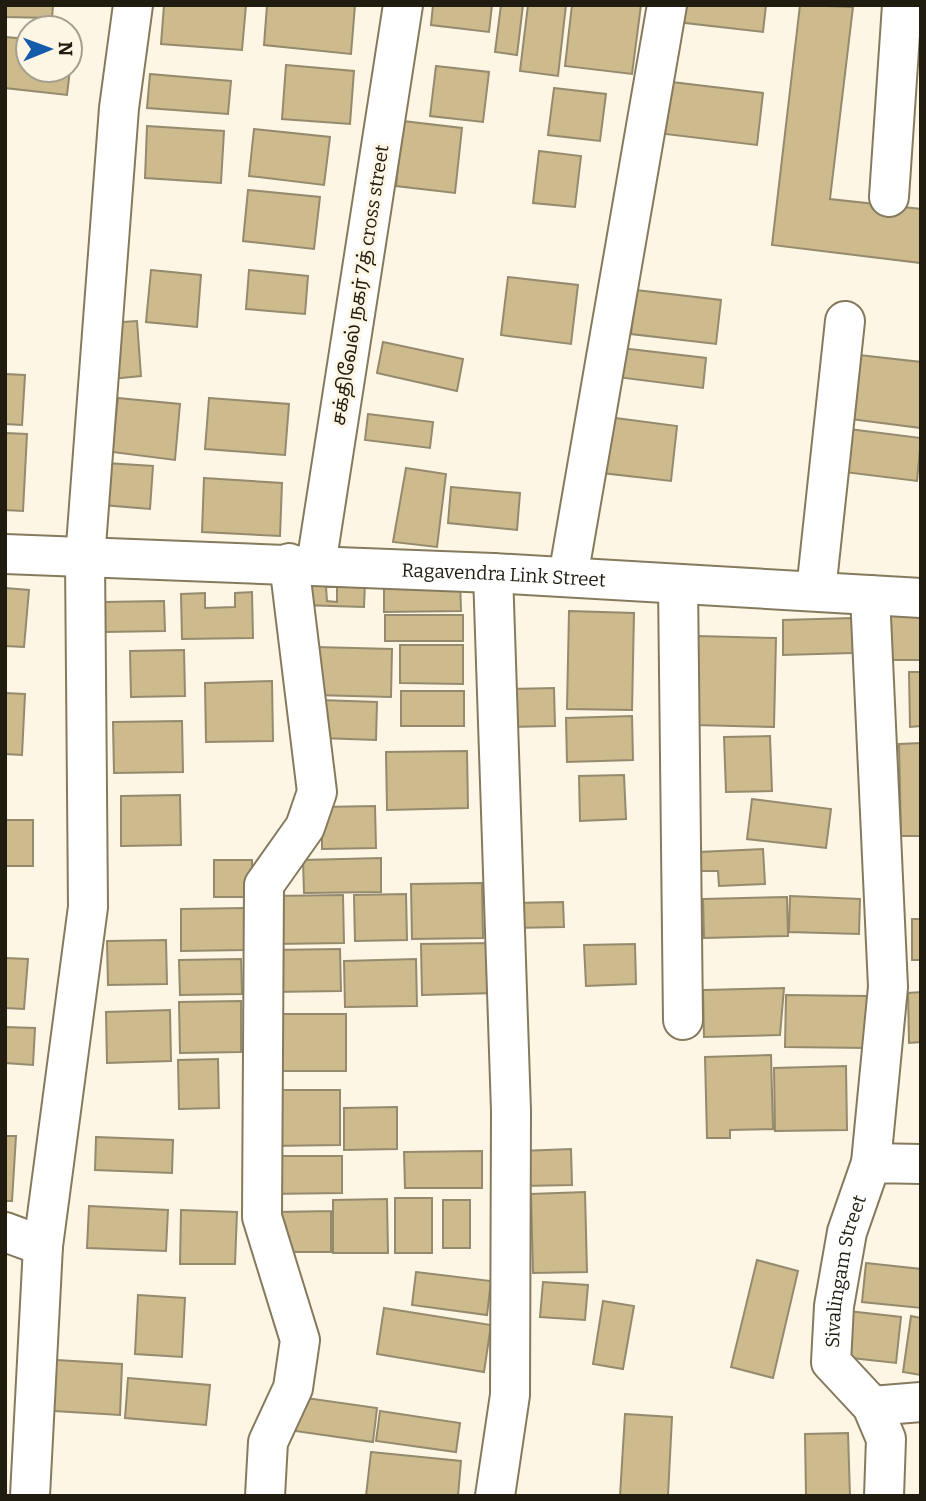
<svg xmlns="http://www.w3.org/2000/svg" width="926" height="1501" viewBox="0 0 926 1501" font-family="Bitter,'Noto Sans Tamil',serif">
	<style>
		.building { fill: #cdbb8e; stroke: #958a6d; stroke-width: 2; fill-rule: evenodd }
		.lines { fill: none; stroke-linecap: round; stroke-linejoin: round }
		.minor-casing { stroke: #867a5e; stroke-width: 42 }
		.minor { stroke: #fff; stroke-width: 38 }
		.labels { text-anchor: middle; dominant-baseline: central; stroke-width: 6; stroke-linejoin: round; paint-order: stroke }
		.street-label { font-size: 19px; fill: #201c10; stroke: #fef6e4 }
	</style>
	<rect width="100%" height="100%" fill="#fef6e4"/>
	<path class="building" d="M5,5H53L52,18L5,17Z
		M164,5H246L242,50L161,44Z
		M267,5H355L351,54L264,45Z
		M433,5H492L489,32L431,25Z
		M501,5H523L517,55L495,52Z
		M528,5H566L558,76L520,71Z
		M572,5H641L632,74L565,66Z
		M679,5H766L763,32L677,22Z
		M800,5L853,7L830,199L921,209V263L772,245Z
		M5,37L28,39V70H70V44H73L67,95L5,88Z
		M286,65L354,71L350,124L282,119Z
		M436,66L489,72L483,122L430,116Z
		M150,74L231,81L228,114L147,108Z
		M672,82L763,93L757,145L665,134Z
		M554,88L606,94L600,141L548,135Z
		M403,121L462,128L455,193L396,186Z
		M147,126L224,131L221,183L145,178Z
		M254,129L330,137L324,185L249,176Z
		M539,151L581,156L575,207L533,203Z
		M248,190L320,197L314,249L243,241Z
		M151,270L201,275L197,327L146,322Z
		M249,270L308,276L305,314L246,309Z
		M508,277L578,285L571,344L501,335Z
		M636,290L721,300L716,344L631,334Z
		M137,321L141,376L111,379L107,323Z
		M383,342L463,359L457,391L377,373Z
		M621,348L706,358L703,388L617,377Z
		M850,354L921,362V428L842,418Z
		M5,374L25,375L22,425L5,424Z
		M118,398L180,404L175,460L112,452Z
		M209,398L289,404L285,455L205,449Z
		M368,414L433,422L430,448L365,440Z
		M608,417L677,426L671,481L602,473Z
		M849,429L921,438L917,481L844,472Z
		M5,433L27,434L23,511L5,510Z
		M106,463L153,466L150,509L103,505Z
		M406,468L446,474L437,547L393,542Z
		M204,478L282,483L280,536L202,532Z
		M451,487L520,493L517,530L448,523Z
		M301,580L365,582L364,607L300,605ZM326,587H337V602L327,601Z
		M460,581L461,611L384,612V583Z
		M5,588L29,590L24,647L5,646Z
		M252,592L253,638L182,639L181,594L205,593V608L235,607V593Z
		M164,601L165,631L104,632L103,602Z
		M921,610V660H892L890,611Z
		M569,611L634,613L632,710L567,709Z
		M385,615H463V641H385Z
		M852,618L853,653L783,655V620Z
		M697,636L776,638L774,727L694,725Z
		M400,645H463V684L400,683Z
		M315,647L392,649L391,697L313,695Z
		M184,650L185,696L131,697L130,651Z
		M909,672H921V726L910,727Z
		M272,681L273,741L206,742L205,683Z
		M554,688L555,726L506,727V689Z
		M401,691H464V726H401Z
		M5,693L25,694L22,755L5,754Z
		M320,700L377,702L376,740L320,738Z
		M632,716L633,760L567,762L566,718Z
		M182,721L183,772L114,773L113,722Z
		M770,736L772,791L726,792L724,737Z
		M921,743V836H901L899,744Z
		M467,751L468,808L387,810L386,752Z
		M624,775L626,819L580,821L579,776Z
		M180,795L181,845L121,846V796Z
		M752,799L831,809L826,848L747,839Z
		M375,806L376,848L322,849V807Z
		M5,820H33V866H5Z
		M763,849L765,884L719,886L718,871H700L699,852Z
		M381,858V892L304,893L303,860Z
		M214,860H252V897H214Z
		M482,883L483,938L412,939L411,884Z
		M406,894L407,940L355,941L354,895Z
		M343,895L344,943L273,944L272,896Z
		M790,896L860,899L859,934L789,932Z
		M787,897L788,936L704,938L703,899Z
		M563,902L564,927L512,928L511,903Z
		M244,908L245,950L181,951V909Z
		M912,919H921V960H912Z
		M166,940L167,984L108,985L107,941Z
		M496,943V993L422,995L421,944Z
		M635,944L636,984L586,986L584,945Z
		M340,949L341,991L271,992L270,950Z
		M5,958L28,959L24,1009L5,1008Z
		M241,959L242,994L180,995L179,960Z
		M416,959L417,1006L345,1007L344,961Z
		M784,988L780,1035L704,1037L703,990Z
		M921,992V1042L909,1043L908,993Z
		M786,995L868,996L867,1048L785,1047Z
		M241,1001V1052L180,1053L179,1002Z
		M170,1010L171,1061L107,1063L106,1012Z
		M269,1014H346V1071H269Z
		M5,1027L35,1028L33,1065L5,1063Z
		M771,1055L773,1129L730,1130V1138H707L705,1057Z
		M218,1059L219,1108L179,1109L178,1060Z
		M846,1066L847,1130L775,1131L774,1068Z
		M268,1090H340V1145L269,1146Z
		M397,1107V1149L344,1150V1108Z
		M5,1136H16L12,1201H5Z
		M96,1137L173,1140L172,1173L95,1170Z
		M571,1149L572,1185L521,1186L520,1151Z
		M482,1151V1188H405L404,1152Z
		M266,1156H342V1193L267,1194Z
		M585,1192L587,1272L533,1273L531,1194Z
		M395,1198H432V1253H395Z
		M387,1199L388,1253H333V1200Z
		M443,1200H470V1248H443Z
		M89,1206L168,1210L166,1251L87,1248Z
		M181,1210L237,1212L235,1264H180Z
		M331,1211V1252H276V1212Z
		M757,1260L798,1271L773,1378L731,1367Z
		M866,1263L921,1269V1308L862,1302Z
		M416,1272L491,1281L487,1315L412,1305Z
		M543,1282L588,1285L585,1320L540,1317Z
		M138,1295L185,1298L182,1357L135,1354Z
		M603,1301L634,1306L623,1369L593,1364Z
		M384,1308L491,1325L484,1372L377,1354Z
		M839,1310L901,1317L896,1363L834,1356Z
		M911,1316L921,1318V1375L903,1372Z
		M40,1359L122,1364L120,1415L37,1410Z
		M128,1378L210,1385L206,1425L125,1418Z
		M292,1396L377,1408L373,1442L288,1430Z
		M380,1411L460,1423L456,1452L376,1441Z
		M625,1414L672,1417L668,1496H620Z
		M848,1433L850,1496H806L805,1434Z
		M371,1452L461,1461L458,1496H366Z"/>
	<g class="lines">
		<g class="minor-casing">
			<g id="minor">
				<path d="M889,197L902,5"/>
				<path id="s1" d="M5,554L493,573L921,598"/>
				<path d="M316,565L403,5"/>
				<path d="M493,573L511,1111L510,1395L495,1496"/>
				<path d="M568,577L667,5"/>
				<path d="M678,584L683,1020"/>
				<path d="M816,591L845,321"/>
				<path d="M870,595L888,987L871,1163"/>
				<path d="M5,1232L43,1246"/>
				<path d="M872,1406L921,1402"/>
				<path d="M30,1496L43,1246L88,907L85,559L119,108L133,5"/>
				<path d="M265,1496L268,1442L293,1388L300,1340L262,1217L264,885L305,827L317,792L289,563"/>
				<path id="s2" d="M884,1496L886,1439L872,1406L831,1362L834,1306L847,1232L871,1163L921,1164"/>
			</g>
		</g>
		<use href="#minor" class="minor"/>
	</g>
	<g class="labels">
		<g class="street-label">
			<text transform="translate(360 285) rotate(-81)">சக்திவேல் நகர் 7த் cross street</text>
			<text stroke="none"><textPath href="#s1" startOffset="499">Ragavendra Link Street</textPath></text>
			<text stroke="none"><textPath href="#s2" startOffset="245">Sivalingam Street</textPath></text>
		</g>
	</g>
	<rect width="926" height="1501" fill="none" stroke="#201c10" stroke-width="14"/>
	<g transform="translate(49 49) rotate(89)"><circle r="33" fill="#fef6e4" stroke="#a59f8f" stroke-width="2"/>
	<path d="M0-5L12 26L0 18L-12 26Z" fill="#155bab"/>
	<text y="-10" font-size="19" font-weight="bold" text-anchor="middle" fill="#201c10">N</text>
	</g>
</svg>
